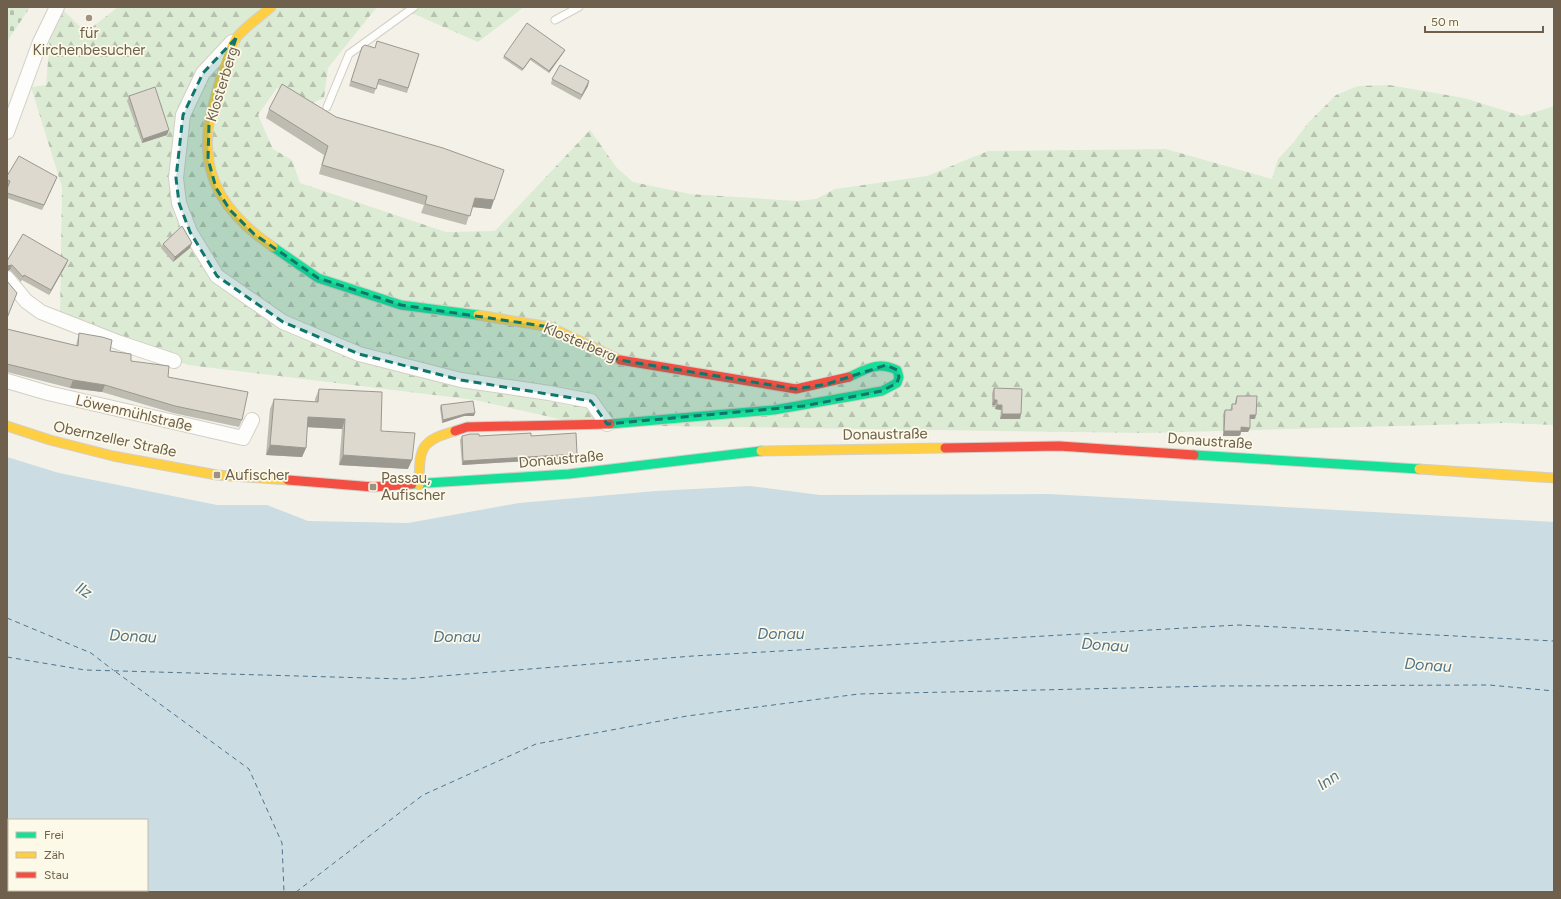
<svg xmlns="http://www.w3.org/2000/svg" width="1561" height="899" viewBox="0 0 1561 899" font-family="Figtree,sans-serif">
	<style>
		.forest { fill: url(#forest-firs) }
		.cemetery { fill: url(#cemetery-stones) }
		.water { fill: #cbdce2 }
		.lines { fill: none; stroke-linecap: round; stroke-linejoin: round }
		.ferry { stroke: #4f748c; stroke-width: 1; stroke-dasharray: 5 4; stroke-linecap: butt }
		.lane-casing { stroke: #d3cfc6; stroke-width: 9 }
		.street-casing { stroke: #d3cfc6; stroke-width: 16 }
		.fast-casing { stroke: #d4cfc6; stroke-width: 11 }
		.slow-casing { stroke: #d4cfc6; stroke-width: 11 }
		.jam-casing { stroke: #d4cfc6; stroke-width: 11 }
		.lane { stroke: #fdfdfc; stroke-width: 7 }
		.street { stroke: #fdfdfc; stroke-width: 14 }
		.fast { stroke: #16e098; stroke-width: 9 }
		.slow { stroke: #ffcf43; stroke-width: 9 }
		.jam { stroke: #f24e42; stroke-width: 9 }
		.wall { fill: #bebbb1 }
		.shaded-wall { fill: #9b9890 }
		.building { fill: #ddd9ce; stroke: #9b9890 }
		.marked { fill: #0f766e; fill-opacity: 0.2; stroke: #0f766e; stroke-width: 3; stroke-dasharray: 8 5; stroke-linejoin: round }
		.poi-dot { fill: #9d9383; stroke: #fdf9e8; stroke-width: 1.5 }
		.labels { text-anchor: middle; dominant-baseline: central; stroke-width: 3.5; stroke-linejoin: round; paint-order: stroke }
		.poi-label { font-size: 15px; fill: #6e604c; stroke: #fdf9e8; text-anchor: start }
		.street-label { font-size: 15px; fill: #6e604c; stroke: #fdf9e8 }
		.water-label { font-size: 16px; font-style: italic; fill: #4f748c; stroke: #fdf9e8 }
	</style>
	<defs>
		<pattern id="forest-firs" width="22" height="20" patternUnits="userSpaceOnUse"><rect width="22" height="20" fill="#dcebd4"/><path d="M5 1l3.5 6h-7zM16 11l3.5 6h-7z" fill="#b7c2ae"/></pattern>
		<pattern id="cemetery-stones" width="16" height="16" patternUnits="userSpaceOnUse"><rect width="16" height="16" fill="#dcebd4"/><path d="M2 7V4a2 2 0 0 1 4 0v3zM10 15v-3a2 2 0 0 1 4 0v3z" fill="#b7c2ae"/></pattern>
	</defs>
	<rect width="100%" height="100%" fill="#f4f2e8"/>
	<path class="forest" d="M118,7H377L328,68L324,98L310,104L277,88L258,115L273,149L292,160L300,183L446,232L495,231L590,130L617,168L633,182L690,194L797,201L816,199L835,189L927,176L988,151L1166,149L1272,179L1278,159L1293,143L1308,123L1336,95L1358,86L1389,85L1464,98L1522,116L1554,106V425L1505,423L1146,433L586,425L475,400L188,365L60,320L62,187L31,87L46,85L50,36L64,11L86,32Z
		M398,7H469L471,9L472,7H524L478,42Z"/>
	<path class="cemetery" d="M7,7H30L7,42Z"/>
	<path class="water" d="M7,457L59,473L217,505H267L308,521L408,523L519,503L656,491L750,486L820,495L1049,494L1554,522V892H97L96,890H147V820H9V855H7Z"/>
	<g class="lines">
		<path class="ferry" d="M7,618L91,653L113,670
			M7,657L85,670L404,679L693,656L1238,625L1554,641
			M116,672L249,769L282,843L284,892
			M296,892L423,795L536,744L687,716L859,694L1216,686L1489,685L1554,691"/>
		<g class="lane-casing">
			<path id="lane" d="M555,20L579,7
				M327,107L349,54L414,7"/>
		</g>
		<g class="street-casing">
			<path id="street" d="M232,42L203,73L183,115L176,178L179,203L190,232L217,276L283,322L359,354L461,380L549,393L591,401L607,424
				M7,132L40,42L57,7
				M7,278L26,301L41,312L120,343L174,361
				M7,381L48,393L243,438L252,420
				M7,865L9,866
				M81,890L83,892"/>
		</g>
		<g class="fast-casing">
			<path id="fast" d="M273,247L318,278L401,305L478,315
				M610,424L774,410L882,391L897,383L899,377L897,370C877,361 867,369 849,377
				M1194,455L1419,469
				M412,484L569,474L761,451"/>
		</g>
		<g class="slow-casing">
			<path id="slow" d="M271,7C260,17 246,26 237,37C231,45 220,80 217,91C214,102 211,113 209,123C200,180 229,217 273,247
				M478,315L550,327L620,360
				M7,426L50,440L113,456L217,475L288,480
				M761,451L945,448
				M1419,469L1554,478
				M419,485C420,450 418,441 455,431"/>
		</g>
		<g class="jam-casing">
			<path id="jam" d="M620,360L796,389L849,377
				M455,431L467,427L610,424
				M945,448L1059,446L1194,455
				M288,480L373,487L412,484"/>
		</g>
		<use href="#lane" class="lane"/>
		<use href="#street" class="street"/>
		<use href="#fast" class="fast"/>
		<use href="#slow" class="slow"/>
		<use href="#jam" class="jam"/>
	</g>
	<path class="wall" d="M362,47L419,54L407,93L377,84L374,94L349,86Z
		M565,50L564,52L549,73L530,60L522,71L503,58L504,56Z
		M552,79L588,86L580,100L551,84Z
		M129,96L167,135L142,143L127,101Z
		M269,109L336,117L491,209L472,207L466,225L421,213L424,205L319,174L324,155L266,118Z
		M7,176L57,177L42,210L7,198V189L8,186L7,185Z
		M192,243L190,248L173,262L161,248L163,244Z
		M68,260L66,265L49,295L22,280L21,282L10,270L7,271V261Z
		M7,329L76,346L77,341L79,333L110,351L131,361L168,377L242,420L239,427L173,413L102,392L70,388L7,372Z
		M994,388L1021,414L1020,419H1000L1001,410L995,409V405H992V393Z
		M319,389L381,431L408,469L339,465L342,429L307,427L306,448L302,457L266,455L270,409L274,399L315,402V399Z
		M1237,396L1255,419H1250V428L1248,432H1241L1240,436H1223V414L1225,410H1230L1232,404H1235V401Z
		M441,405L474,416H464L442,423L440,408Z
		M462,436H531L576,458L462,465L460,440Z"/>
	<path class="shaded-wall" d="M565,50L564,52L549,73V71Z
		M531,58L530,60L522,71L523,69Z
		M589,81L588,86L580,100L582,95Z
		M169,130L167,135L142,143L143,139Z
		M57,177L55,182L42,210L44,205Z
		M475,198L494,200L491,209L472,207Z
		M192,243L190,248L173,262L175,257Z
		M68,260L66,265L49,295L51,290Z
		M12,265L10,270L7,271V266Z
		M73,380L105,385L102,392L70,388Z
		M994,400H997L995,405H992Z
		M997,405H1002L1001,410L995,409Z
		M475,413L474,416H464L442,423L443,420L465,414Z
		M1002,414H1021L1020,419H1000Z
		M1250,415H1256L1255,419H1249Z
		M308,417L345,419L342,429L305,427Z
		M1241,427L1250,428L1248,432H1241L1240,436H1223L1224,431Z
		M270,445L306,448L302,457L266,455Z
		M577,454L576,458L462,465L463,461Z
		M343,455L412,460L408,469L339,465Z"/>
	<path class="building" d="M527,23L565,50L549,71L531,58L523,69L504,56Z
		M377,41L419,54L408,88L379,79L376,89L351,81L362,47L365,45L375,48Z
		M560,65L589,81L582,95L552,79Z
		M282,84L336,117L443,148L504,170L494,200L475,198L470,216L425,204L427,196L322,165L328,146L269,109Z
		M155,87L169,130L143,139L129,96Z
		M19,156L57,177L44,205L7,193V189L10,181L7,180V176Z
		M182,226L192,243L175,257L163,244Z
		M23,234L68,260L51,290L24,275L23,277L12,265L7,266V261Z
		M7,281L17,293L7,318Z
		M7,329L78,346L79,333L102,337L112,340L110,351L131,354V361L169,366L168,377L248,392L242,420L175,406L105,385L73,380L7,364Z
		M994,388L1022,389L1021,414H1002V405H997V400H994Z
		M319,389L382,392L381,431L415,433L412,460L343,455L345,419L308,417L306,448L270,445L274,399L318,402Z
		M1237,396H1257L1256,415H1250V428L1241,427V431H1224L1225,410H1232V404H1236Z
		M473,401L475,413L465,414L443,420L441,405Z
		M531,433V436L576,433L577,454L463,461L462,436L470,434H479V436Z"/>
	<path class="marked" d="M236,38L209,124L208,159L216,188L230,210L254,234L318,278L401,305L550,327L619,360L796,389L827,384L886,365L897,370L899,377L897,383L882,391L804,406L607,424L591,401L461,380L359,354L283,322L217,276L190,232L179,203L176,178L183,115L203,73Z"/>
	<g class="poi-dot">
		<circle cx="89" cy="18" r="4"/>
		<rect x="213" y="471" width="8" height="8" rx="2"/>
		<rect x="369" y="483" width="8" height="8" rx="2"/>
	</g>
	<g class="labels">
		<g class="poi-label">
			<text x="89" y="33" text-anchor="middle">für<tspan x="89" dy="17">Kirchenbesucher</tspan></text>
			<text x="225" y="475">Aufischer</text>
			<text x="381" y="478">Passau,<tspan x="381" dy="17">Aufischer</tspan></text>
		</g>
		<g class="street-label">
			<text transform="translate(222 84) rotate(-73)">Klosterberg</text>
			<text transform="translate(580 342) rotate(23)">Klosterberg</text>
			<text transform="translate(134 413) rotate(13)">Löwenmühlstraße</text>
			<text transform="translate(885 434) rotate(-1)">Donaustraße</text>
			<text transform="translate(115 439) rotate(12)">Obernzeller Straße</text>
			<text transform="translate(1210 441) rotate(4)">Donaustraße</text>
			<text transform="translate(561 459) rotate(-5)">Donaustraße</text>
		</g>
		<g class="water-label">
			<text transform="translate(84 590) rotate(32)">Ilz</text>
			<text x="781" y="633">Donau</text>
			<text transform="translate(133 636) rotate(3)">Donau</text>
			<text x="457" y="636">Donau</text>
			<text transform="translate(1105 645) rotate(4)">Donau</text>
			<text transform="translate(1428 665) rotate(4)">Donau</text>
			<text transform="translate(1328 780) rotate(-35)">Inn</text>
		</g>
	</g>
	<rect width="1561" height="899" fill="none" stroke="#6e604c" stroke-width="16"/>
	<rect x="8" y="819" width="140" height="72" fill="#fdf9e8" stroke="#c4bcaa"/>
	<rect x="16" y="832" width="20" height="6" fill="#16e098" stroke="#c4bcaa"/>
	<text x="44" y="839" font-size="12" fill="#6e604c">Frei</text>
	<rect x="16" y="852" width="20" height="6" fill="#ffcf43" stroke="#c4bcaa"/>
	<text x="44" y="859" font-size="12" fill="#6e604c">Zäh</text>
	<rect x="16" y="872" width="20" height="6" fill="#f24e42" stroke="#c4bcaa"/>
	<text x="44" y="879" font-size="12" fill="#6e604c">Stau</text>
	<path d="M1425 26v6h118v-6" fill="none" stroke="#6e604c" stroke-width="2"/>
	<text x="1431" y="26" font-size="12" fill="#6e604c" stroke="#fdf9e8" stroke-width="3" paint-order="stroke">50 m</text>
</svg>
